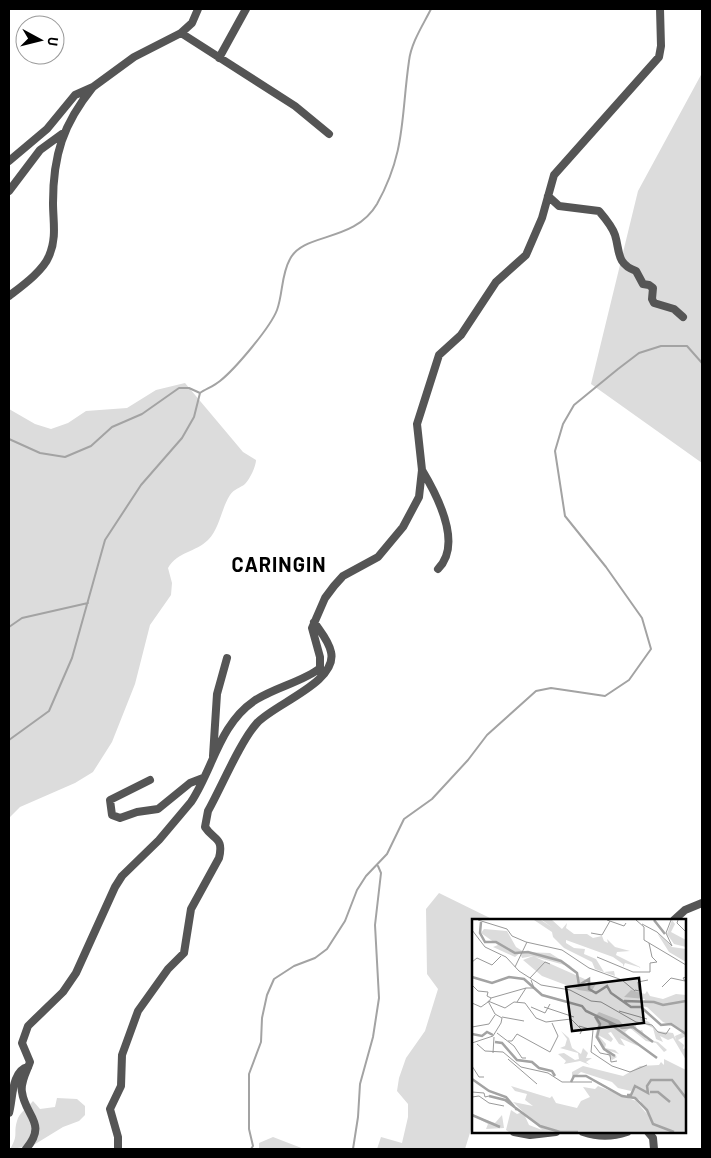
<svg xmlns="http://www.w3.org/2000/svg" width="711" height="1158" viewBox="0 0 711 1158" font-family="Barlow,sans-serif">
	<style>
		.green { fill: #dcdcdc }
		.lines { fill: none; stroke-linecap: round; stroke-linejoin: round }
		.stream { stroke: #a3a3a3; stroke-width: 2 }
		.minor { stroke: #555; stroke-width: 8 }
		.labels { text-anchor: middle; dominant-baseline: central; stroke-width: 4.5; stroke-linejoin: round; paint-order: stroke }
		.district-label { font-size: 20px; font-weight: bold; letter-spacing: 1px; fill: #000; stroke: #fff }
		.inset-river { fill: none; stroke: #a3a3a3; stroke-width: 2.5 }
		.inset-road { fill: none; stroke: #999; stroke-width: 1 }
		.view { fill: #000; fill-opacity: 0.15; stroke: #000; stroke-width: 2.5 }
		.inset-edge { fill: none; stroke: #000; stroke-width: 2.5 }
	</style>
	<rect width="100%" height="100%" fill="#fff"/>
	<path class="green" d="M702,73V463L591,384L638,191Z
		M185,383L243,452L256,460C256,466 250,479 245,484C240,488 234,489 230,495C221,509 220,528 208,540C196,552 177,552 168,568L172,583L171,595L150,625L135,684L112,742L93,772L75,783L20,807L9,818V409L35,424L51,429L68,423L86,411L127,408L156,390Z
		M439,893L494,920H473V1123L465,1149H377L381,1137L402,1143L408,1117V1104L397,1091L399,1078L406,1058L425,1031L438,989L427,974L426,909Z
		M57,1098L77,1099L85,1106V1115L79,1121L63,1127L32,1146L10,1149C19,1134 13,1134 17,1121C19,1113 28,1107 33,1101L40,1109L55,1107Z
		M273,1137L304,1149H259V1143Z"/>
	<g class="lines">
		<path class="stream" d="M9,439L40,453L65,457L91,446L112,427L142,414L179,388H189L200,393
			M9,627L22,618L88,603
			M9,740L49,711L72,658L105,540L141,485L182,438L194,417L200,393C206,389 214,386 220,381C235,369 270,328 277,310C283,294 281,275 290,259C304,232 354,243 377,204C406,152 401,116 409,61C411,43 423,25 431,9
			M251,1149L253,1146L249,1129V1074L261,1042L262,1018L267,995L274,979L294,966L315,958L327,949L345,921L357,890L366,876L387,854L404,819L432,799L468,760L487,735L536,691L551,688L605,696L629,680L651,649L642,618L606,567L565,516L555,451L563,424L574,405L618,369L639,353L661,346H687L702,363
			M353,1149L358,1117L360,1084L373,1037L379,998L375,925L381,873L378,866"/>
		<path class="minor" d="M181,33L295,106L329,134
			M219,58L246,9
			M9,161L47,129L75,95L93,87L134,57L181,33L192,23L198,9
			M9,191L40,150L62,134
			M548,196L559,206L599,211C605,218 612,226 615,235C620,251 616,264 636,271L643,284L649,285L653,288L652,299L654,303L674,309L683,317
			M9,296C22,286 43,271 49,256C57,238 53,221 53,203C53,155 63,124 93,87
			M422,470C437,495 463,544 438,569
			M213,756L217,694L227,658
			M150,780L110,800L112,815L120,818L137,812L158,809L190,783L203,778
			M674,920L685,910L702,903
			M9,1113C13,1100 11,1071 28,1067
			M514,1132L530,1135L556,1132
			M583,1132C598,1137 612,1137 627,1132
			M648,1132L653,1138L654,1149
			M26,1149C48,1123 25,1116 22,1092C20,1082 27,1071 30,1062L22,1043L28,1026L63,992L76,973L115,887L122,876L159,840L191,802C213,769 219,725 254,701C273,688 305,681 320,668V657L312,628L325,598L334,586L343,576L378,557L403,527L419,497L422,470L417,424L439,355L461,335L496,282L526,255L542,218L554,175L659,57L661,46L660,9
			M118,1149V1137L110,1109L121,1086L122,1055L138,1011L168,969L184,953L191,909L219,858C224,837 214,841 205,827L208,811C221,788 240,742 257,723C274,704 338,682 331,652C329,641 320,631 314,622"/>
	</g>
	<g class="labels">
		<g class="district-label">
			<text x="279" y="564">CARINGIN</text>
		</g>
	</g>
	<g transform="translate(472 919)">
		<rect width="214" height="214" fill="#fff"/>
		<path d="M62,1H69L81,9L70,1H80L90,10L95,4L94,9L102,15H115L121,19L130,17L132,22L136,24L135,20L143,28L158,32L145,33L144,36L170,49L153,44L151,48V45L141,38L94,21V24L102,29L113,30L112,35L124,40L132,53L142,52L143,57L123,50L120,43L92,29L81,18L80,13ZM200,1L203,5L199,13L214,21V28L202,25L195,15ZM12,10L35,12L44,28L52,33L78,34L100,48L63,38L124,65L119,73L107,71L70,57L51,41L61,37L50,39L48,34L43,38L21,28L26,26L9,14ZM185,14L200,28L214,30V43L197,33ZM159,71L173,75L175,72L178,77L191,80L204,75L214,76V117L206,121L212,126L211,130L214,129V141L201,119L196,121L188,117L191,123L184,120L181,109L169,103L168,99L177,103L185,112L201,114L204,121L203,117L210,114L208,110L191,103L175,88L169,87L173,80L152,78ZM127,93L147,101L152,107L164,106L165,112L170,111L174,120L186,123L195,131L192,133L184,124L174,122L158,109L153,113L166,127L148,119L153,127L147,125L139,113L136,114L141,120L139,123L126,116L134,125L133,129L143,131L147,135L138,132L145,138L140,141L123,118L126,106L122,98ZM89,112L97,119L100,129L109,135L111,129L116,134L114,139H120L114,143L118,146L108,142L92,145L94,142L86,135L92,134L103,141L107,140L106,134L88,129L93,127L95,120ZM192,140L214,151V213H37L34,211L39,191L45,195L51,193L57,206L70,211L41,183L61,187L53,181L55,175L43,172L39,167L78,179L80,177L84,184L105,189L109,182L118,178L111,168L123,170L126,167L164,182L175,195L168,181L158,177L163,169H167L164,166L159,172L146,169L140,163L109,153L100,160V153L111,147L151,157L168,147L187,146L189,143L192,146ZM0,196L23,204L30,196L32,209L14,210L16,205Z" fill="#dcdcdc"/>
		<path class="inset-river" d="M182,1L193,15M9,3L8,14L13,23H24L43,34L56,33L89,42L105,54L107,66L117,60V70L124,74L135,67L139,74L159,88H169L189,106L199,105L214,115M0,58L20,64L37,58L52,60L70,76L110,87L114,92L150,109L161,108L181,123M152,82L182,83L191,86L214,82M123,97L128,105L125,118L132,130L143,137M137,104L185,139M0,115L10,117L15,113L21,116M23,123L30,124L45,141L60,143L67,149L80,152L83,157M0,160L17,172L34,178L45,191M99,163L102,157H114L150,177L163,179L175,191L181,205L202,213M178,173H186L198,183M155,176H159L163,167L176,174L175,167L179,161H200L214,179M17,177L33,181L68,207L88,213H106M0,196L28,208"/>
		<path class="inset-road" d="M6,1L35,10L40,17L54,23L90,31L117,49L150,61L163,72M135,1L152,7L154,4M164,1L172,8V21L214,46M206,1L205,4L214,13M170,5L185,13L200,27L194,14L199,1M0,11L13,28L34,38L47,52L69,66L98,71L119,82L129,83L164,103L180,106L186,113L194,115L198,109M119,14L130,16L138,2M125,38L161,53H178V44L185,43L180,38L177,24M0,43L5,39L20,46L29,37M43,48L55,23M58,59L73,43L78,45M0,66L6,72L16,73L15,77L19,79M190,68L199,59L213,62L211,59L214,58M163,71L167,72L166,63L176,61M17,83L19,79L54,69M45,83L54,69H62L59,61M0,84L9,88L16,83M59,88L73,94L78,85M72,88L102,98M147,92L175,100M30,98L52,102M107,107L121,111L119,133L140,147L158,153L175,146M0,108L17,105L23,96M25,114L42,127L50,139H54M36,122H40L45,115L78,133L86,117L80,104M0,124L21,117L29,104L30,99L23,95L16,82L33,89L42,83L53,84L64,99L74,103L99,100L110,111L108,115M5,125L13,132L31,133L49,148L76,154L90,163H120M122,126L128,134L138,136L139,143L145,142M21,134L22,118M36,140L65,165M0,147L7,158H12M0,173L12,174L13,178L17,177M0,178L7,177L17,184L32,187"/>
		<path class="view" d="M167,59L172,104L100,112L94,68Z"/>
		<rect width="214" height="214" class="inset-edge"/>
	</g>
	<rect width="711" height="1158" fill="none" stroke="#000000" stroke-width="20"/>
	<g transform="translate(40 40) rotate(97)"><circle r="24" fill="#ffffff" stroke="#999999"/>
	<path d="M0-4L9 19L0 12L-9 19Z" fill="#000000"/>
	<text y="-8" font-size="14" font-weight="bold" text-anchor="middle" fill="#000000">U</text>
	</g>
</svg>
